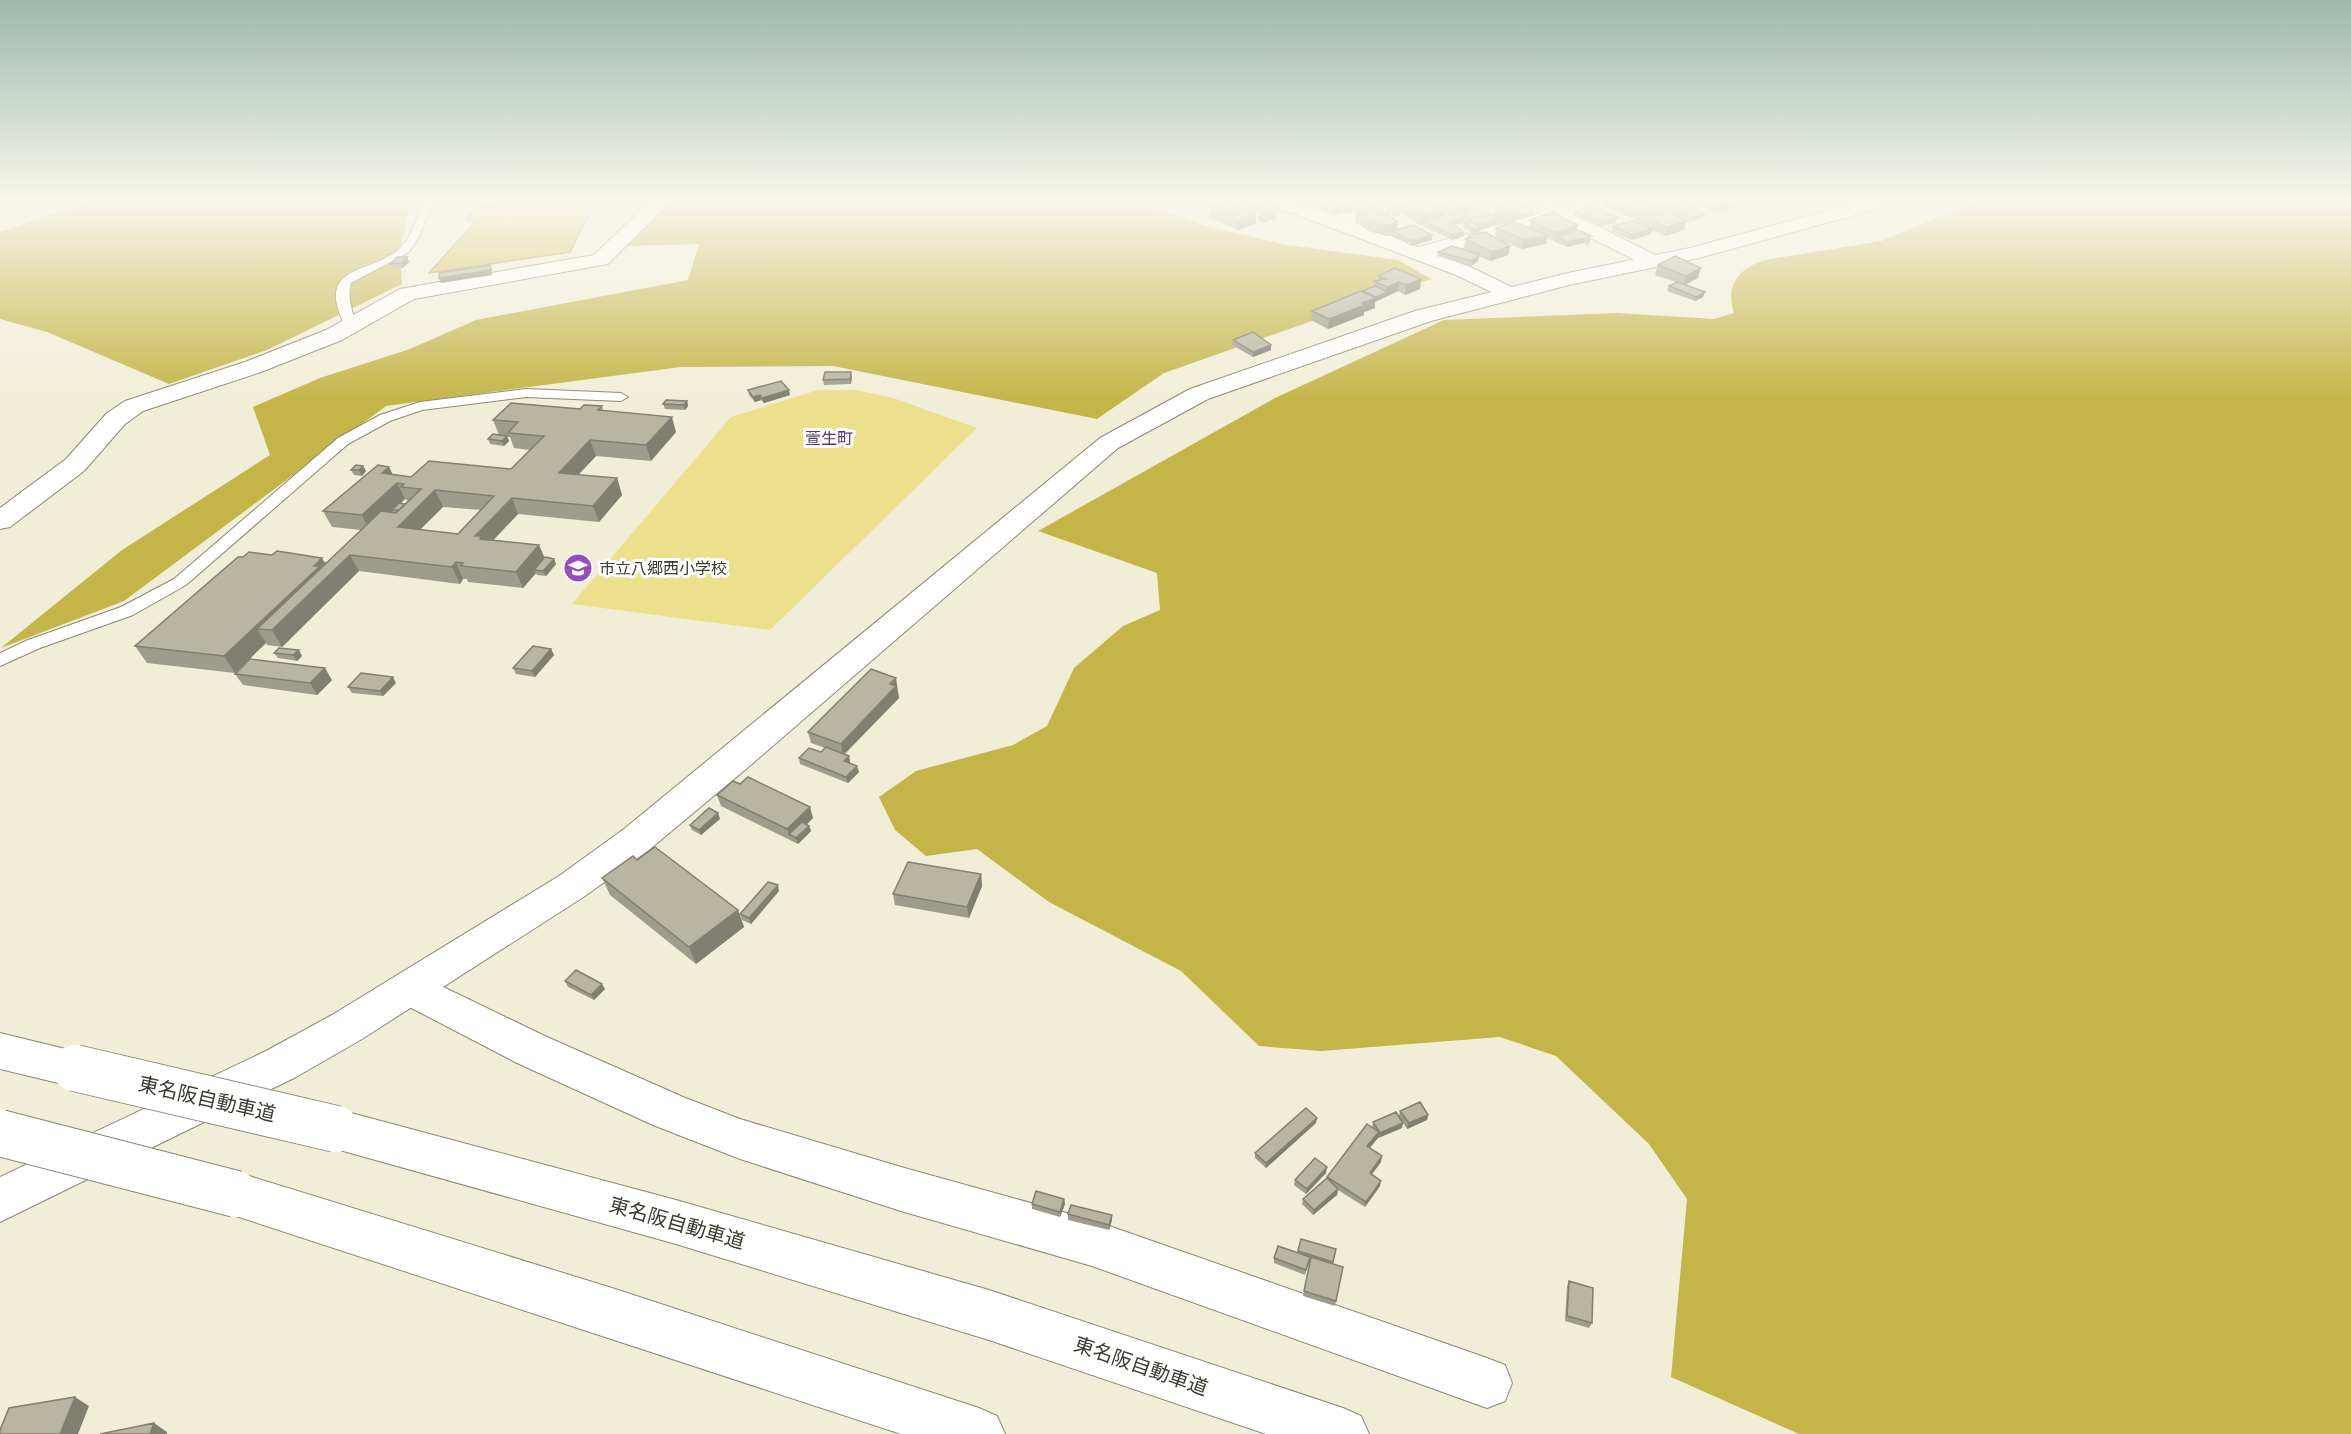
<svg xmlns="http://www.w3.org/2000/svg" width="2351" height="1434" viewBox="0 0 2351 1434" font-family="'Fira Sans','Noto Sans JP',sans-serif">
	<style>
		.green { fill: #ece08c }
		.forest { fill: #c4b549 }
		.water { fill: #cfbf54; stroke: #a3974a; stroke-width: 1.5 }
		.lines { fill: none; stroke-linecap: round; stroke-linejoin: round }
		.service-casing { stroke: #8a8774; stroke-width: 2 }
		.minor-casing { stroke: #8a8774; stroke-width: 2 }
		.tertiary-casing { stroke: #8a8774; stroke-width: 2 }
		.motorway-casing { stroke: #8a8774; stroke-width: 2 }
		.service { fill: #fff; fill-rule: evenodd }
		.minor { fill: #fff; fill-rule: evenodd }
		.tertiary { fill: #fff; fill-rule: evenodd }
		.motorway { fill: #fff; fill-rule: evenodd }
		.motorway-bridge-casing { stroke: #8a8774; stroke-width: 48; stroke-linecap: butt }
		.motorway-bridge { stroke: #fff; stroke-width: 46 }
		.wall { fill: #9e9c8a; fill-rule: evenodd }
		.shaded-wall { fill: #817f70 }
		.building { fill: #b8b5a0; stroke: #817f70; stroke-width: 1.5; fill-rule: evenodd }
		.labels { text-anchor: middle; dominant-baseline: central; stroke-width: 6; stroke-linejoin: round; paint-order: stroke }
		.far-quarter-label { font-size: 16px; fill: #59366f; stroke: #fff }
		.poi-label { font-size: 16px; fill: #3c3b32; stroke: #fff; text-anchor: start }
		.near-street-label { font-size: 20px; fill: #3c3b32; stroke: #fff }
	</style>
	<rect width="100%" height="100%" fill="#f1eed8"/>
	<path class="green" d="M818,390H856L893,398L977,428L770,630L572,604L731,417Z"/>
	<path class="forest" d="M92,201H411L400,248L402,284L267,350L169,384L47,332L0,319V232Z
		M669,201H1134L1203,225L1281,244L1398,260L1431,279L1164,373L1097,419L833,366L681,367L386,406L124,601L1,648L122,550L270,455L253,407L320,378L410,349L476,320L688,280L699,244L625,246L659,207Z
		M1978,201H2351V1434H1799L1671,1377L1687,1199L1649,1144L1556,1056L1500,1037L1321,1051L1259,1046L1181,971L1049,902L977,849L926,856L895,830L879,797L916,771L1013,745L1047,726L1074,668L1123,626L1160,610L1157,573L1038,531L1275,398L1444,320L1616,313L1714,319L1734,313C1725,285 1739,268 1765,260L1881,241Z"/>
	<path class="water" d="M503,201H596L570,252L429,273L475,222L465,220L476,208Z"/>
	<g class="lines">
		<g class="service-casing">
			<path id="service" d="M423,201H433L419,237L409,252L351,283C347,298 352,311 357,326L347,329C310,262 375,275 401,247C413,235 417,216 423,201Z
				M526,389L621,393L628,397L621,401L526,397L422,410L390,421L348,444L186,585L133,615L40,648L0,666V653L28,640L121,607L174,579L338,438L380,415L420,402Z"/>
		</g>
		<g class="minor-casing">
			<path id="minor" d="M650,201H671L608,264L414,299L342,340L261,372L143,411L125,424L84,471L10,527L0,529V508L66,459L107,413L125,401L245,362L326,330L400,289L594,255Z
				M1255,201H1289L1336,216L1395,201H1426L1424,205L1355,223L1419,247L1541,213L1538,209L1541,205L1548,203L1560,207L1584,201H1613L1611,205L1576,215L1661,258L1664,262L1661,266H1647L1556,221L1438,255L1470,267L1516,289L1519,294L1516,299L1508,300L1456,275L1293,213L1258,205Z
				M410,971L547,1037L683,1097L740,1119L901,1167L1092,1220L1487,1358L1505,1365L1512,1383L1505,1401L1487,1408L1092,1266L901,1211L740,1159L653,1125L517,1063L396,1000L390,988L396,976Z"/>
		</g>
		<g class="tertiary-casing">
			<path id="tertiary" d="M1863,201H1894L1891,205L1699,258L1569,285L1431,321L1208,399L1118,448L746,769L650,849L585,896L362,1039L296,1077L0,1222V1177L266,1051L332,1015L559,876L624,829L1100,438L1190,389L1415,311L1568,273L1690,248Z"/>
		</g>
		<g class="motorway-casing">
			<path id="motorway" d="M0,1033L90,1055L96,1068L90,1081L75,1087L0,1069Z
				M336,1109L676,1200L989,1290L1343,1408L1361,1416L1369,1434H1266L989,1340L676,1244L336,1149L320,1143L314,1129L320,1115Z
				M236,1172L612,1288L979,1408L997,1416L1005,1434H901L236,1216L220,1209L213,1194L220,1179Z"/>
		</g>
		<use href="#service" class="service"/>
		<use href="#minor" class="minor"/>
		<use href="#tertiary" class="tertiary"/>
		<use href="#motorway" class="motorway"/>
		<g class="motorway-bridge-casing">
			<path id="motorway-bridge" d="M75,1068L336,1129
				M0,1133L236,1194"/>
		</g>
		<use href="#motorway-bridge" class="motorway-bridge"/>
	</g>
	<path class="wall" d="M1285,201H1314L1301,205Z
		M1317,201L1353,210L1330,215L1317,206Z
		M1366,201H1385L1372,204Z
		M1404,201H1457L1468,206L1467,211L1493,217L1494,214L1500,212L1495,210L1496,203L1484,206L1473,201H1520L1519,202L1534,211L1533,216L1516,220L1514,219V222L1529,227L1530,220L1578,225L1577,230L1591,241H1589L1588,247L1584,243L1567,247L1547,238L1546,244L1522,249L1497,239L1510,246L1508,255L1490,261L1479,256L1478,261L1471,266L1437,256L1438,252L1469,251L1464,248L1465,239L1468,238V235L1495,237L1496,228L1504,225L1498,222L1497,224L1481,229L1480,231L1473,233L1463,228L1464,223H1466L1463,222L1454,225L1464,232V236L1452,240L1423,226V224L1420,225L1401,213L1400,215L1395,217L1390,214V217L1397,229L1432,235V240L1411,246L1394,236H1384V235H1383L1368,231L1355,221L1356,212H1387V208L1398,209V202ZM1445,212L1451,215L1444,216Z
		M1547,201H1574V203L1561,207Z
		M1605,201L1640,211L1666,210L1667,208L1703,218L1689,222L1686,221L1684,230L1665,236L1652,230L1651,234L1631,240L1612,231L1613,226L1633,221L1634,217L1632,218L1604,206Z
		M1693,201H1737L1735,207L1716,213L1693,203Z
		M1246,203L1281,211L1276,214V218L1263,223L1258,221V217L1263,215L1246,208Z
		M1209,208L1256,214V223L1238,230L1209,218Z
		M1575,211L1616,222L1600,227L1574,216Z
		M407,257L409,262L403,268H393L391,264Z
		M1658,265L1698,278L1685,285L1705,292L1703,297L1695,301L1667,291L1669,286L1676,282L1655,275Z
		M1395,268L1420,289L1405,295L1398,291L1375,302V308L1364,312V315L1328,329L1311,320L1312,311L1363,292L1373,287L1374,281L1378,280V276Z
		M1233,340L1271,345V350L1253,357L1232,345Z
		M852,377L851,384L824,385L823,380Z
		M748,390L790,395L764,403L761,400L755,402L749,395Z
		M687,401L688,406L685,410L665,409L663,404Z
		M602,406L603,411L676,432L651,461L596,456L578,475L617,478L622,495L599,522L518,514L493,540L539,545L544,558L554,559L556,564L546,576L537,575L536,573L523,588L468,582L467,579H463L460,584L359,571L282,647L267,645L266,643L235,673L147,663L135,646L243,557L327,562L361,530L332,527L323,511L393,474L411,477L511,469L530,450L514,448L510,437H507L509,441L504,446L490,444L488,439L499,435L493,420ZM405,499L407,500L408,502L405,504L401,503ZM443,507L481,510L458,534L420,530Z
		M363,466L366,471L362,476L354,475L351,470Z
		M551,649L554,655L535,677L516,674L513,668Z
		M274,653L302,656L297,661L278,658Z
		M235,674L332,680L317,695L243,685Z
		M396,683L383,696L352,693L348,687Z
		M898,689L897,690L899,698L844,755L849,756L850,762L849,763L859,772L848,783L800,764L799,758L821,752L825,748L811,743L808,732Z
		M717,795L813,818L807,824L809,826L811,831L798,844L721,806Z
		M718,813L720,819L701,835L692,830L690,825Z
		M637,860L738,910L744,927L696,964L610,895L602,878Z
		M981,874L982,886L969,918L895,905L893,894Z
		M779,891L751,924L742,920L740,914Z
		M565,981L605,989L594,1000L568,987Z
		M1400,1111L1428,1115L1427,1120L1407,1129L1400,1118L1402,1128L1378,1138V1137L1370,1148L1381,1162L1372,1174L1380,1186L1365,1207L1338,1190L1337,1195L1313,1215L1302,1204L1303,1199L1326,1179L1327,1177L1372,1128L1373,1122L1399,1116Z
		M1316,1123L1266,1168L1255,1158V1153Z
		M1326,1173L1306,1194L1294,1185L1295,1180Z
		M1064,1199L1065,1204L1060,1217L1032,1209V1204Z
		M1068,1214L1112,1220L1109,1230L1068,1220Z
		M1301,1239L1336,1249L1333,1264L1343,1267L1335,1306L1303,1296L1311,1260H1310L1305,1275L1274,1263V1258L1298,1253Z
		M1569,1281L1592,1323L1589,1328L1565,1321L1567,1286Z"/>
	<path class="shaded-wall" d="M1301,201H1314L1301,205Z
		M1373,201H1385L1372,204Z
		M1485,201H1496V203L1484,206Z
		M1566,201H1574V203L1561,207L1562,202Z
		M1726,201H1737L1735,207L1716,213L1718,204Z
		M1353,205V210L1330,215V210Z
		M1468,206L1467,211L1452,215V211Z
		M1281,207V211L1276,214V218L1263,223V219L1268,212Z
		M1445,209L1444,218L1424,221L1423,224L1420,225L1421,216Z
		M1401,210L1400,215L1395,217V212Z
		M1534,211L1533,216L1516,220L1517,216Z
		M1256,214V223L1238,230V221Z
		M1704,214L1703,218L1689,222L1690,218Z
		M1464,217L1463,222L1448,226L1449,222Z
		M1617,217L1616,222L1600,227L1601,222Z
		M1514,218V222L1504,225L1505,220Z
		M1498,219L1497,224L1481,229L1480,231L1473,233L1474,229L1480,227V224Z
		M1686,221L1684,230L1665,236L1667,227Z
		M1398,222L1397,231H1384V235H1383L1384,226Z
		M1578,225L1576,234L1557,237L1556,242H1555L1556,233Z
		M1652,229L1651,234L1631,240L1632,235Z
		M1464,232V236L1452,240V235Z
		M1432,235V240L1411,246V241Z
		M1548,235L1546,244L1522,249L1524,240Z
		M1585,238L1584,243L1567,247L1568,242Z
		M1510,246L1508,255L1490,261L1491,252Z
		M1479,256L1478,261L1471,266L1472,261Z
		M407,257L409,262L403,268L401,263Z
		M490,265L492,275L441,283L439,278Z
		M1701,268L1698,278L1684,285L1686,276Z
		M1421,279L1420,289L1405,295L1406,285Z
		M1399,282L1398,291L1375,302V308L1364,312V315L1328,329L1329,319L1387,293V287Z
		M1705,292L1703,297L1695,301L1696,297Z
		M1271,345V350L1253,357V352Z
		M851,372L852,377L851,384L850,379Z
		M789,390L790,395L764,403L762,398Z
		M760,395L761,400L755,402L753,397Z
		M687,401L688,406L685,410L684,405Z
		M672,417L676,432L651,461L646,445Z
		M507,436L509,441L504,446L502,441Z
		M590,440L596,456L565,489L559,473Z
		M363,466L366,471L362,476L359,470Z
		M389,467L397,483L382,473Z
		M617,478L622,495L599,522L593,506Z
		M397,483L405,499L370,532L362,515Z
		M435,490L443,507L406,543L398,527Z
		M512,498L518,514L486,548L475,536Z
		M539,545L546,561L534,570L536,573L523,588L516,572Z
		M350,555L359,571L282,647L272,630L257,629L266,643L235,673L224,656L322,558L327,567Z
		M554,559L556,564L546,576L543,571Z
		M456,562L463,579L460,584L452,567Z
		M551,649L554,655L535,677L532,671Z
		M299,650L302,656L297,661L293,655Z
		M325,668L332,680L317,695L310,683Z
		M393,677L396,683L383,696L380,691Z
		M896,678L899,698L843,755L841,744Z
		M849,756L850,762L846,767L844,761Z
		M857,766L859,772L848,783L846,777Z
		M810,807L813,818L794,837L789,834L791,841L787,829Z
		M718,813L720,819L701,835L699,830Z
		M809,826L811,831L798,844L796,838Z
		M981,874L982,886L969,918L967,907Z
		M778,885L779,891L751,924L749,918Z
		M738,910L744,927L696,964L689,947Z
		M602,984L605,989L594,1000L591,995Z
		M1428,1115L1427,1120L1407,1129L1409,1123Z
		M1317,1118L1316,1123L1266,1168V1163Z
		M1403,1123L1402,1128L1378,1138L1380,1133Z
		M1379,1132L1378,1138L1366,1152L1367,1146Z
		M1382,1156L1381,1162L1369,1178L1370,1173Z
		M1327,1167L1326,1173L1306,1194L1307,1189Z
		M1381,1181L1380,1186L1365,1207L1366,1202Z
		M1338,1189L1337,1195L1313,1215L1314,1210Z
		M1064,1199L1065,1204L1060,1217V1212Z
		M1112,1215V1220L1109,1230V1225Z
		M75,1397L89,1406L78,1434H60Z
		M154,1423L167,1432V1434H150Z"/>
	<path class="building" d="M1261,201H1268L1281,207L1268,212L1246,203Z
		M1317,201H1346L1353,205L1330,210Z
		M1404,201H1426L1445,209L1421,216L1398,202Z
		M1434,201H1457L1468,206L1452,211Z
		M1498,201H1516L1534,211L1517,216L1496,205L1502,203Z
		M1605,201H1619L1640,211L1633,213Z
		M1711,201H1729L1718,204Z
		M1227,202L1256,214L1238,221L1209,208Z
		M1683,202L1704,214L1690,218L1667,208Z
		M1657,205L1686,221L1667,227L1635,212Z
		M1393,206L1401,210L1395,212L1387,208Z
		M1592,206L1617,217L1601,222L1575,211Z
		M1377,207L1390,214L1386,215L1398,222L1384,226L1369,221L1356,212Z
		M1477,209L1498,219L1480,224L1464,217L1449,222L1464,232L1452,235L1424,221Z
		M1271,211L1276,213L1263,219L1258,217Z
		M1503,212L1514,218L1505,220L1494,214Z
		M1553,212L1578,225L1556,233L1530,220Z
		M1633,221L1652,229L1632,235L1613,226Z
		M1471,222L1481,227L1474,229L1464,223Z
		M1514,222L1548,235L1524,240L1496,228Z
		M1413,225L1432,235L1411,241L1394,232L1384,231L1396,230Z
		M1578,230L1592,236L1588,237L1589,242L1585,238L1568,242L1557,237Z
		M1485,232L1510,246L1491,252L1465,239L1471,237L1468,235Z
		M1452,246L1477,254L1479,256L1472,261L1438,252Z
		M1675,256L1701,268L1686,276L1658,265Z
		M397,257H407L401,263L391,264Z
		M490,265L491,270L439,278V273Z
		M1395,268L1421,279L1406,285L1399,282L1387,287L1374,281L1386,279L1378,276Z
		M1677,282L1705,292L1696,297L1669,286Z
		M1375,286L1388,292L1376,297L1363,291Z
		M1361,291L1376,298L1362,303L1365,305L1329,319L1312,311Z
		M1253,332L1271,345L1253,352L1233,340Z
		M825,372H851L850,379L823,380Z
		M781,381L789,390L762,398L760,395L753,397L748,390Z
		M666,400L687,401L684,405L663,404Z
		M511,403L580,409L584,405L602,406L598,410L672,417L646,445L590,440L559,473L617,478L593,506L512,498L475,536H481L480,539L539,545L516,572L461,566L463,563L456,562L452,567L350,555L272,630L257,629L381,511L396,513L421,489L401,487L404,484L397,483L362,515L323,511L378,465L389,467L382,473L411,477L429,461L511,469L544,436L508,433L518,422L493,420ZM435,490L494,496L458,534L398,527Z
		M493,434L507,436L502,441L488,439Z
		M356,465L363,466L359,470H351Z
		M399,503L405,504L399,510H392Z
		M277,551L322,558L314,566H320L224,656L135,646L238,557H243L249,552L272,555Z
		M545,557L554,559L543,571L534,570Z
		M533,646L551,649L532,671L513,668Z
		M279,648L299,650L293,655L274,653Z
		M250,659L325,668L310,683L235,674Z
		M871,669L896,678L890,684L896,686L841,744L808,732Z
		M361,673L393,677L380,691L348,687Z
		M826,747L849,756L844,761L857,766L846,777L799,758L809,748L821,752Z
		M748,777L810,807L787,829L717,795L733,781L740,784Z
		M709,808L718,813L699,830L690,825Z
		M802,822L809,826L796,838L789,834Z
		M655,847L738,910L689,947L602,878L633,856L637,860Z
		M908,862L981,874L967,907L893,894Z
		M768,882L778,885L749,918L740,914Z
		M576,970L602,984L591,995L565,981Z
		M1420,1102L1428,1115L1409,1123L1400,1111Z
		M1306,1108L1317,1118L1266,1163L1255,1153Z
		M1396,1112L1403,1123L1380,1133L1373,1122Z
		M1367,1124L1379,1132L1367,1146L1382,1156L1370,1173L1381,1181L1366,1202L1327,1177Z
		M1315,1158L1327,1167L1307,1189L1295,1180Z
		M1327,1178L1338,1189L1314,1210L1303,1199Z
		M1036,1191L1064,1199L1060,1212L1032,1204Z
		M1071,1205L1112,1215L1109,1225L1068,1214Z
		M1301,1239L1336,1249L1333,1262L1298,1251Z
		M1278,1246L1310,1257L1306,1270L1274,1258Z
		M1311,1257L1343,1267L1336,1301L1304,1291Z
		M1569,1281L1593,1288L1592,1323L1567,1316Z
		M75,1397L60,1434H0V1430L9,1408Z
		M154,1423L150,1434H100Z"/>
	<linearGradient id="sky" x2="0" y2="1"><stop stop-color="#9eb8ad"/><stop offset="0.5" stop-color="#f9f7ed"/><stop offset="1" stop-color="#f9f7ed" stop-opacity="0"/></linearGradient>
	<rect width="2351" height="402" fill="url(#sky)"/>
	<defs>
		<g id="school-disc" transform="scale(1.5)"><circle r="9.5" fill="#954dc0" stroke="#fff"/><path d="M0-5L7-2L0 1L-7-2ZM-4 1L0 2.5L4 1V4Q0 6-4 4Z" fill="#fff"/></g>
	</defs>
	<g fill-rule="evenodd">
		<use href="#school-disc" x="578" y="568"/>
	</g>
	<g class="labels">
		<g class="far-quarter-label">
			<text x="829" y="438">萱生町</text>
		</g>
		<g class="poi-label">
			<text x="599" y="568">市立八郷西小学校</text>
		</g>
		<g class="near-street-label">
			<text transform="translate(207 1099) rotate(13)">東名阪自動車道</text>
			<text transform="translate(677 1223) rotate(16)">東名阪自動車道</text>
			<text transform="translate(1141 1366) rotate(19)">東名阪自動車道</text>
		</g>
	</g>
</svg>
